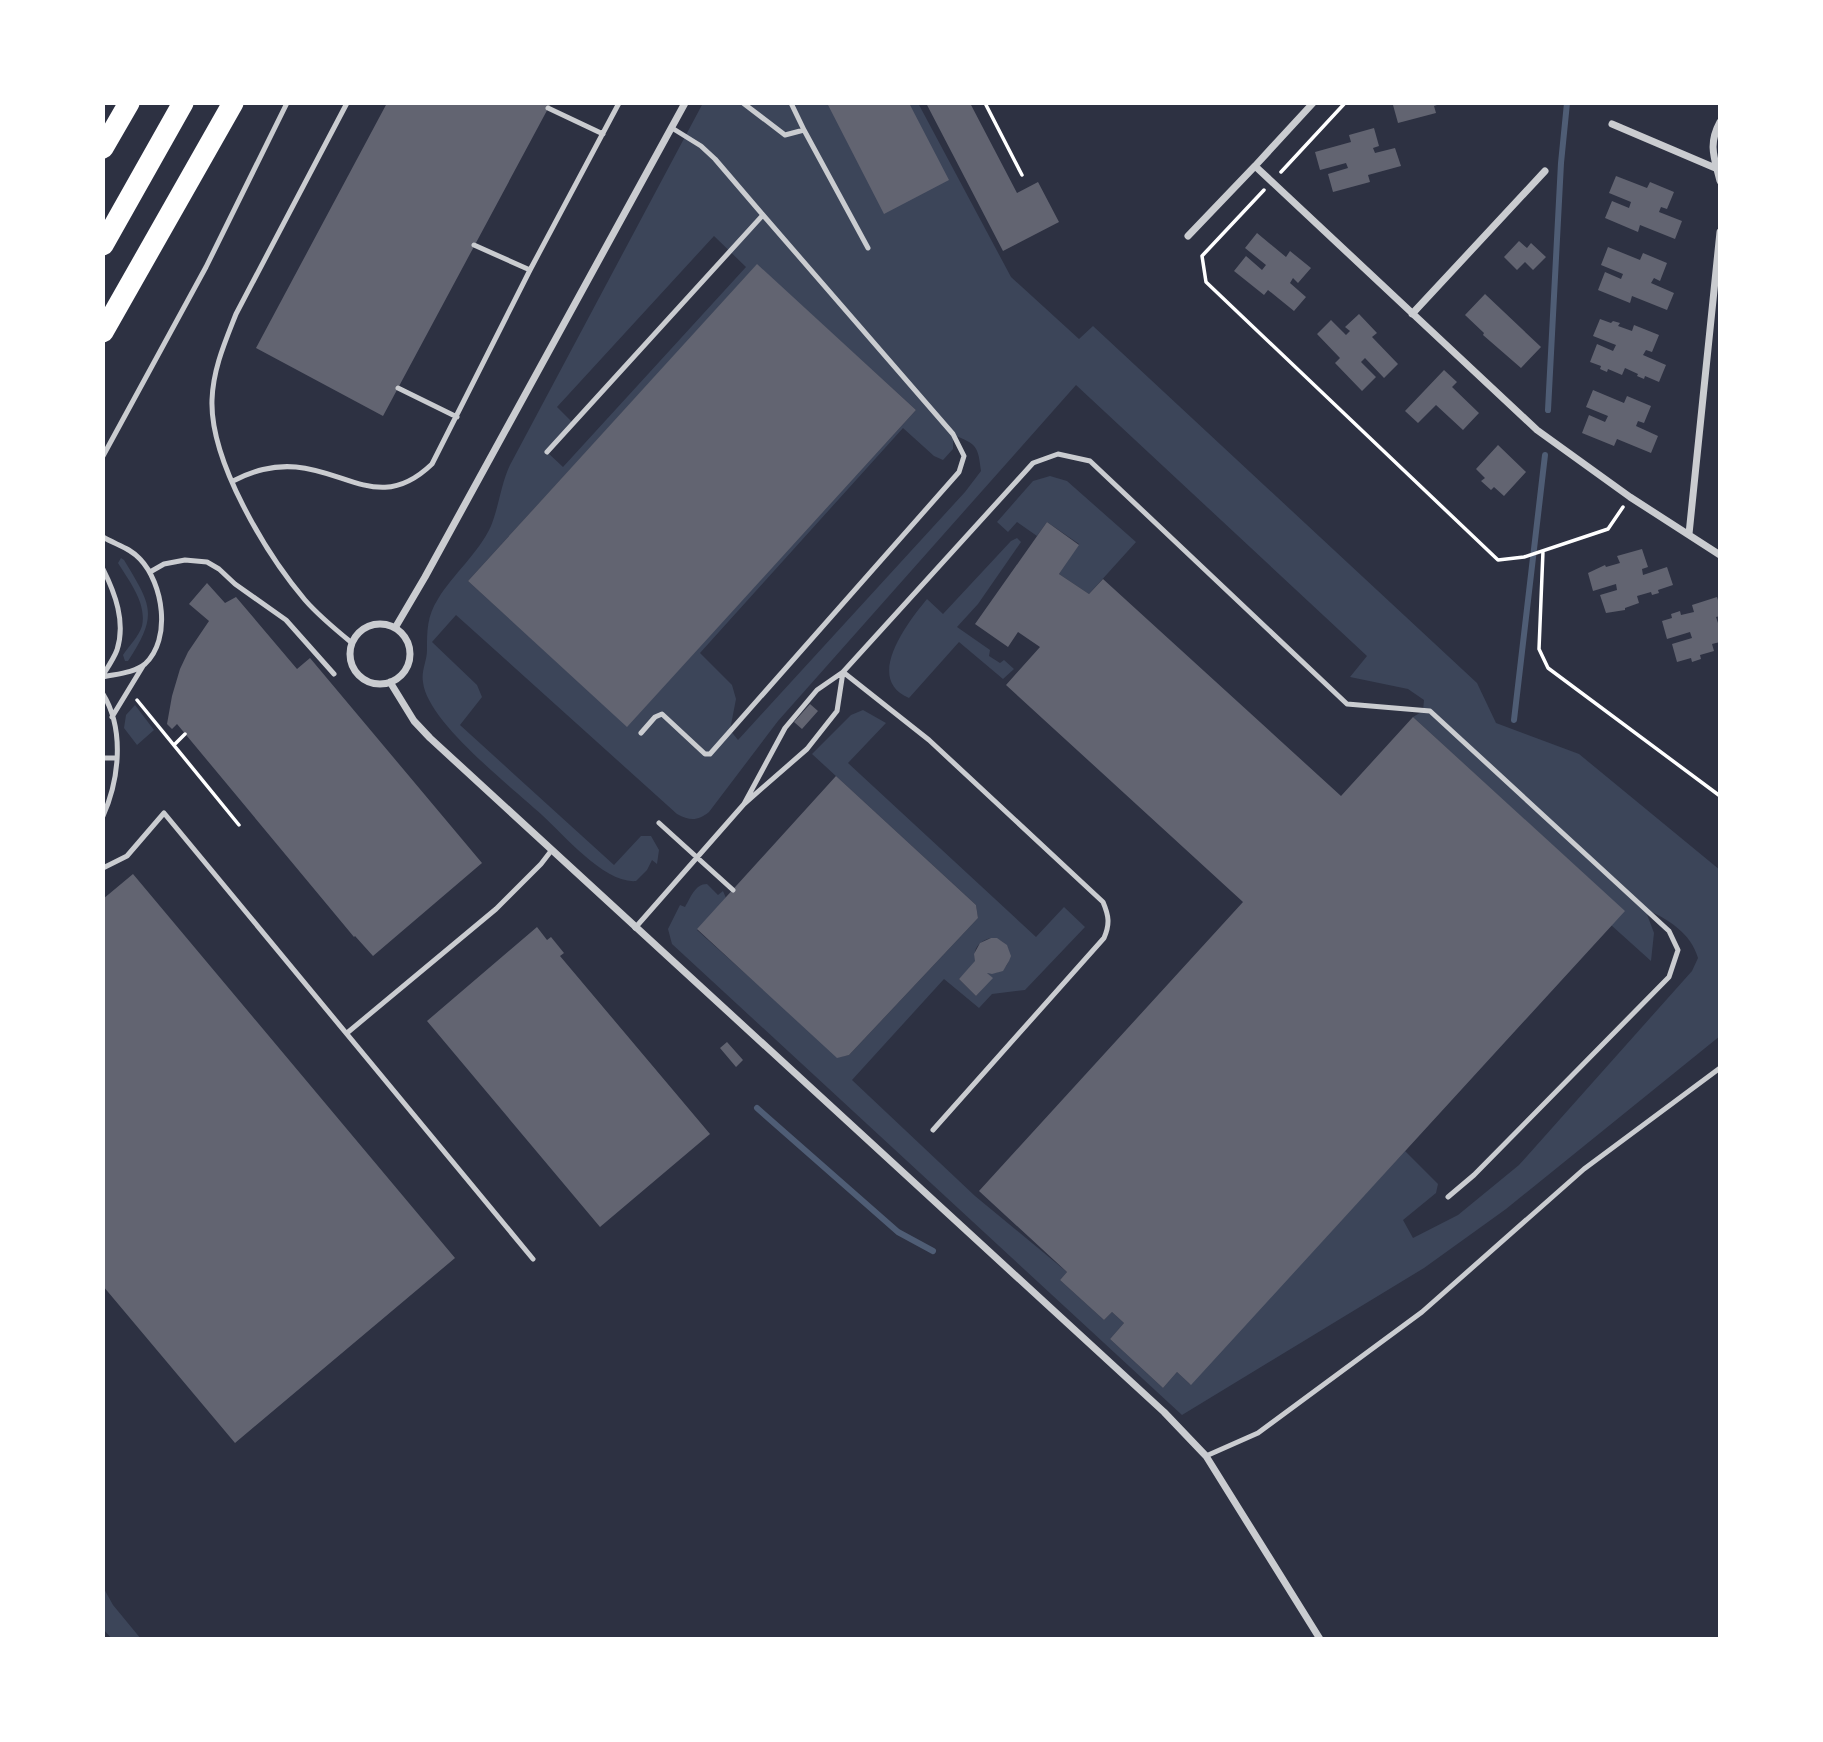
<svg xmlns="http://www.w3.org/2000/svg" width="1823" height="1742" viewBox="0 0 1823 1742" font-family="'PT Sans',sans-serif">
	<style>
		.green { fill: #3c4559; fill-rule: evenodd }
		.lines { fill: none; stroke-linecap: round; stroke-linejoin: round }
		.stream { stroke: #4f5d75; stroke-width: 6 }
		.building { fill: #626471 }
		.path { stroke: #fff; stroke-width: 3.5 }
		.service { stroke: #caccd0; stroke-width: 5 }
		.minor { stroke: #caccd0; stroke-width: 7 }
		.motorway { stroke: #fff; stroke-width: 21 }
	</style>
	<rect width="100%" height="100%" fill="#2d3142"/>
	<path class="green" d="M703,103H918L1011,277L1079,339L1093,326L1477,683L1496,723L1579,754L1720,870V1036L1506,1209L1424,1268L1182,1415L672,944L668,929L680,905L685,907C691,897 695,884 707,884L718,895L723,891L726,898L697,930L838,1057L849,1055L978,918L976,905L812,754L851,715L863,710L886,723L848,763L1036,937L1064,907L1085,927L1025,990L992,994L979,1008L944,979L852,1080L975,1196L1067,1272L1060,1280L1104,1320L1112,1312L1124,1323L1110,1339L1163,1388L1177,1372L1190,1384L1405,1151L1438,1184L1436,1193L1403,1220L1413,1238L1458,1215L1519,1165L1692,971L1698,958C1691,933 1668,919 1645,909L1654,933L1651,961L1611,925L1624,911L1413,717L1423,711L1424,700L1408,689L1350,677L1367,656L1076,385L778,721L709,812C698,821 690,821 677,814L456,615L432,642L477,685L482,697L460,725L614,865L641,836H651L659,850L657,864L652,860L647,870L636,881C605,884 564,835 542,815C512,787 427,722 423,682C421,671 427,661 427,650C427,631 427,616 438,599C453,574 478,554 491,526C499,506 501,484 510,465ZM714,236L746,267L563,467L547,452L573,423L557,407ZM757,265L916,410L627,726L468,581ZM903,428L934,456L943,460L953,449V435C977,444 978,446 981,471L965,492L738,740L730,730L736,699L732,685L700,653ZM991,938C1018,940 1014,977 987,973L992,978L976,996L959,979L976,962C972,950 978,941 991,938Z
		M1050,476L1067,481L1136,542L1089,594L1059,574L1079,544L1047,522L1037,536L1017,522L1008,532L997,522L1033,481Z
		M1017,538L1021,542L978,604L957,627L990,650L989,656L1000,663L1004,660L1014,669L1003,679L959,642L909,698C863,679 909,621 927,599L943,614L1011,541Z
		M121,558L124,560C151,605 159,614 128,661H125L123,655C129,646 139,636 142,626C147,603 129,581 118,563Z
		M135,705L154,730L137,745L124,728L126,715Z
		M103,1587L113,1605L141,1639H112L103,1629Z"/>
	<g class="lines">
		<path class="stream" d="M1548,410L1561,163L1567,103
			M1514,720L1545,455
			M757,1108L898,1232L933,1251"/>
	</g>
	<path class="building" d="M387,103H551L383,416L256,348Z
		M827,103H909L949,180L884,214Z
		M926,103H970L1017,193L1038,182L1059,222L1003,251Z
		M1398,103H1440V104L1434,106L1436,113L1398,123L1393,105Z
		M1374,128L1379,146L1373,148L1375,153L1395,148L1401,166L1368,175L1370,182L1333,192L1328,174L1348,168L1346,163L1320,170L1315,152L1351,142L1349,135Z
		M1616,176L1647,188L1650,182L1674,192L1667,209L1661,207L1659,212L1682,221L1675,239L1640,225L1638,232L1605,218L1612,201L1629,208L1631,202L1609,193Z
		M1257,233L1286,257L1290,251L1311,268L1298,283L1293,278L1290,283L1306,297L1294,311L1268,290L1264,295L1234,271L1246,256L1262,270L1266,265L1245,248Z
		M1519,241L1527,248L1531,243L1546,257L1533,270L1525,262L1517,270L1504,257Z
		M1608,247L1640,260L1643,253L1667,263L1660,281L1654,278L1651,283L1674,293L1667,310L1632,296L1630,303L1598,290L1605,272L1621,279L1623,274L1601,265Z
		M757,264L916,410L627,727L468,581Z
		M1485,294L1541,347L1521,368L1483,335L1484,333L1465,315Z
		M1359,314L1377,333L1372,337L1398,364L1384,378L1365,358L1361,362L1376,377L1362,391L1335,363L1340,358L1317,334L1331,320L1346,335L1350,331L1345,327Z
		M1600,319L1611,323L1613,321L1620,323L1618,326L1632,331L1634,325L1659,335L1652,352L1646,350L1643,355L1666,365L1659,382L1645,376L1644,379L1637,376L1638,374L1625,368L1622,375L1608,369L1607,372L1600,369L1601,366L1590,362L1597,344L1613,351L1616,345L1593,336Z
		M1444,370L1457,382L1452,387L1479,413L1463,430L1436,405L1418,423L1405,411Z
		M1593,390L1624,403L1627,396L1651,406L1644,423L1638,421L1636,426L1658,436L1651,453L1617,439L1614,446L1582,433L1589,415L1605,422L1608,416L1586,407Z
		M1498,445L1526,472L1504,496L1494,487L1491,490L1481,481L1485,478L1476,469Z
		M1047,522L1079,545L1059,574L1089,594L1103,579L1341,796L1413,717L1625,911L1191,1385L1177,1372L1163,1388L1110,1339L1124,1323L1112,1312L1104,1320L1060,1280L1067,1272L979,1191L1243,902L1006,685L1040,647L1018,632L1008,647L975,624Z
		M1642,549L1648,567L1642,569L1643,575L1667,567L1673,585L1658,590L1659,593L1652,595L1651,592L1637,596L1639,603L1625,608V610L1606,613L1600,595L1617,590L1616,584L1593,591L1588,573L1605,565L1606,567L1620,563L1617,556Z
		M207,583L225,603L236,597L297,669L310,658L482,863L373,956L355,936L354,937L177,724L172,729L167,724L172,696L180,669L188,652L209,621L189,604Z
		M1717,597L1720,607V616L1716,617L1718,623L1720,622V642L1712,644L1714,651L1700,655L1701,659L1692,662L1691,658L1677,662L1672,644L1692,638L1690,632L1667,639L1662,621L1672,618L1671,614L1680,611L1681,615L1694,612L1692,605Z
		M810,704L818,711L802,729L794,722Z
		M836,776L976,905L978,918L849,1055L837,1058L697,929Z
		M133,874L455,1258L235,1443L103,1286V899Z
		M537,927L547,940L551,937L564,953L560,956L710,1134L600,1227L427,1021Z
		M991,938H997L1007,945L1011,956L1009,961L1003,971L992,974L987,973L993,978L976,996L959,979L975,961L974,954L980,943Z
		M727,1042L743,1060L736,1067L720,1048Z"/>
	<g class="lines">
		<path class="path" d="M985,103L1022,175
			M1281,172L1345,103
			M1264,190L1202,256L1206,282L1498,560L1524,557L1608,529L1623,507
			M1543,551L1539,649L1548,668L1720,796
			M137,700L239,825
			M174,745L185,734"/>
		<path class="service" d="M347,103L236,314C225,342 213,369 212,400C210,461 266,554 305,600C319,616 336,630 352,643
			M743,103L785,135L804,130L868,248
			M791,103L804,130
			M548,108L603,134
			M672,128L701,146L715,159L763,215
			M474,245L530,270
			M398,388L457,417
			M547,452L763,215L953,434L964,456L959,472L710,754H705L662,714L655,717L641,733
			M103,456L206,267L287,103
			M233,481C253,471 272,465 296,467C350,472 382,512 432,464L530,270L619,103
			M103,537C116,545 129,547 140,559C163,583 172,639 145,664C134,673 116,674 103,677
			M103,569C115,593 126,622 117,650C114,658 108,667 103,675
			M150,572L164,564L185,560L207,562L219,569L235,584L286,620L334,674
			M843,672L929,740L1103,902C1109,916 1110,924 1104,938L933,1130
			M103,694C125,730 119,780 103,816
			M112,717L143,666
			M103,758H117
			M744,804L785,728L817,690L843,672L1033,463L1058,454L1090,461L1347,704L1430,711L1669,931L1678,950L1669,977L1474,1175L1448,1197
			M659,823L733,890
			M103,868L127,856L164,813L533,1259
			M635,928L744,804L807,749L837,711L843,672
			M347,1033L496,909L541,864L551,851
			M1206,1456L1258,1433L1422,1312L1584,1169L1720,1068"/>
		<path class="minor" d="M1313,103L1255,166L1537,430L1630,497L1720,555
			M1720,122C1708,144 1714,157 1720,181
			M1612,124L1720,170
			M1188,236L1255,166
			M1412,314L1545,171
			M1689,534L1720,232
			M350 654a30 30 0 1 1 60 0a30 30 0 1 1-60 0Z
			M395,628L425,577L685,103
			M390,682L414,721L430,738L1164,1412L1206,1456L1320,1639"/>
		<path class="motorway" d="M103,148L129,103
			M103,245L183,103
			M103,332L233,103"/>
	</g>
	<rect width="1823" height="1742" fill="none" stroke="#ffffff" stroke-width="210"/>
</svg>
